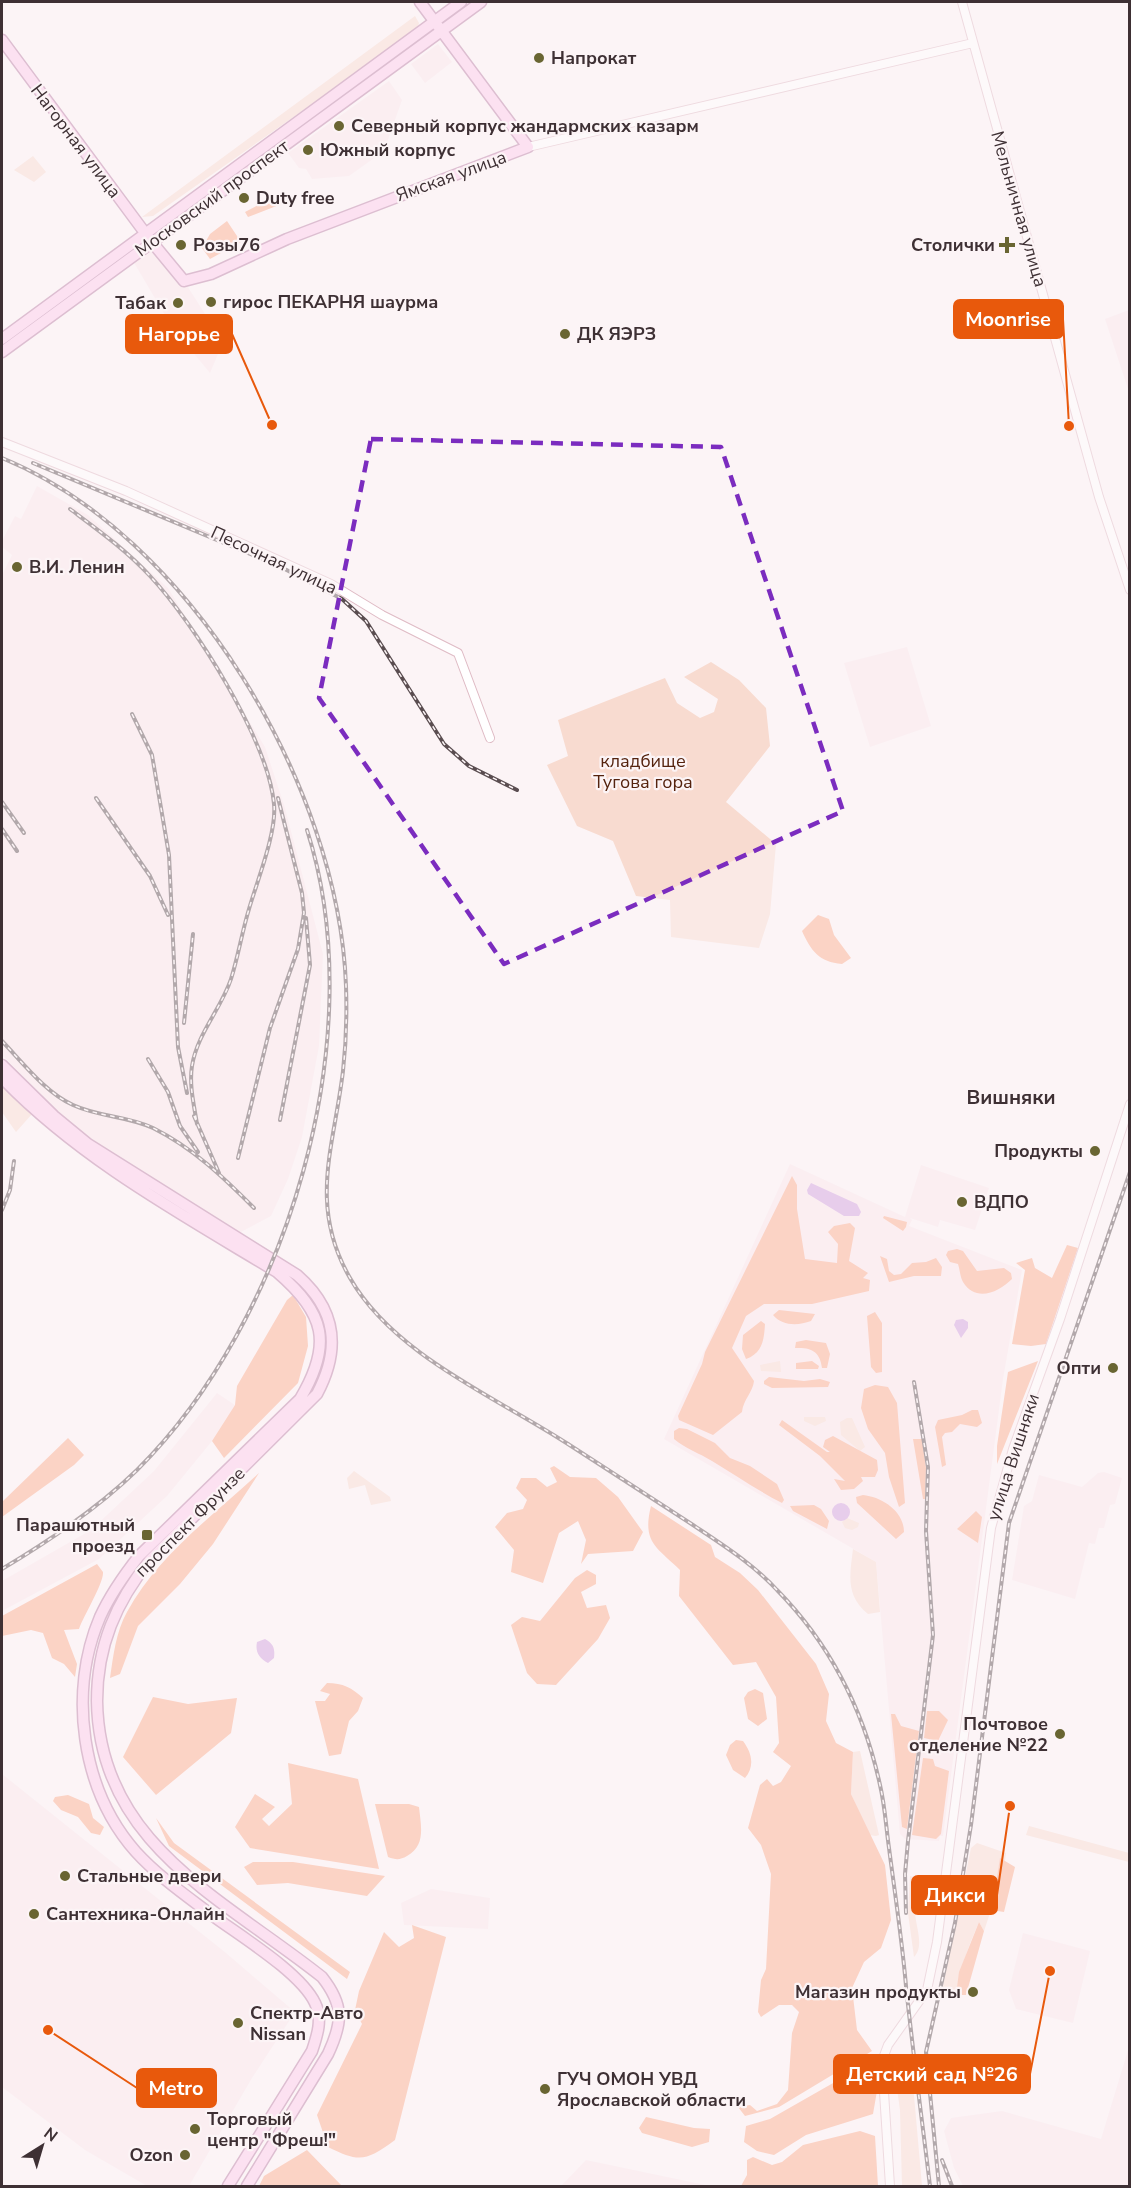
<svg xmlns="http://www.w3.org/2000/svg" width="1131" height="2188" viewBox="0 0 1131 2188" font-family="'Nunito Sans',sans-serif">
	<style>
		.built { fill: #fae7ec }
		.green { fill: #f8dbd0 }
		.forest { fill: #fbaa8b }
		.water { fill: #ce9dde }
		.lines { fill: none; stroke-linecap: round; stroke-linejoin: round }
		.minor-casing { stroke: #dfbbc5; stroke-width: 10 }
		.major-casing { stroke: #b87da4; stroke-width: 13 }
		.minor { stroke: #fff; stroke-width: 8 }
		.major { stroke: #fccaec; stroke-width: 10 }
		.rail-casing { stroke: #5a4d50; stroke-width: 4 }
		.rail { stroke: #fcf4f6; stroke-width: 1.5; stroke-dasharray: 4.5; stroke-linecap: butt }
		.marked { fill: none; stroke: #7b2cbf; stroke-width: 4.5; stroke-dasharray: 12 8; stroke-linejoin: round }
		.poi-dot { fill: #696532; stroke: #fcf4f6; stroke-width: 2 }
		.labels { text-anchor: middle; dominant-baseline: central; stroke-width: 4.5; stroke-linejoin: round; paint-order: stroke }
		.poi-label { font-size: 18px; font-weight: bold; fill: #3e3034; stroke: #fcf4f6; text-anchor: start }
		.street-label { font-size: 18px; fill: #3e3034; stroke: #fcf4f6 }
		.park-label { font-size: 18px; fill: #55230e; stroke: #fcf4f6 }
		.neighbourhood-label { font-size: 20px; font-weight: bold; fill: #3e3034; stroke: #fcf4f6 }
		.leader { fill: none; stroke: #e8590c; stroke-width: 2 }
		.callout-dot { fill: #e8590c; stroke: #fcf4f6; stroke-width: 2 }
		.callout { fill: #e8590c; stroke: #e8590c; stroke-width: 2 }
		.callout-label { font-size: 20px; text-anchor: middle; font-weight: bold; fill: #fff }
	</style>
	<rect width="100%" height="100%" fill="#fcf4f6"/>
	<path class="built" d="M438,44L452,62L425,83L411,64Z
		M389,81L402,100L384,151L349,176L312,179L306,169L299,168L288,153Z
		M151,248L184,281L223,342L210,373L172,327L133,261Z
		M1129,310L1130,392H1129L1105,319Z
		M37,486L88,515L168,588L265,747L285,808L323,954L319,1046L302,1137L288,1179L271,1216L239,1233L104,1148L67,1120L2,1055V575L12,555L2,547V541L15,516L21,519Z
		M907,647L931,726L870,747L844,663Z
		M790,1164L905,1217L921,1165L989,1188L975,1230L940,1220L938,1227L910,1218L912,1220L909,1226L1022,1270L1003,1379L943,1836H940L939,1841L905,1839L900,1834L876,1562L664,1439Z
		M217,1393L235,1405L212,1441L167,1496L99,1559L2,1611V1581L91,1530L154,1471Z
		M1104,1472L1122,1478L1115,1504L1110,1505L1104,1528H1099L1095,1544L1089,1543L1075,1599L1012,1580L1024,1506L1032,1501L1039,1475L1082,1487L1098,1473Z
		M2,1774L226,1953L295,2012L252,2078L189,2186H147L85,2150L2,2087Z
		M431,1889L490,1898L488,1929L404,1925L401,1903Z
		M1023,1933L1090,1951L1073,2023L1016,2009L1009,1990Z
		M1129,2047V2186H963L954,2168L944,2131L951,2118L1002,2111L1101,2139Z
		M586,2160L710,2186H561Z"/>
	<path class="green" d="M415,16L419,23L417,30L153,216L142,217Z
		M33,156L46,172L34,182L14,170Z
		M711,662L739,680L766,708L770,746L726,802L776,844L770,914L759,948L671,937L670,900L636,896L613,841L577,826L547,765L568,756L558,720L665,678L677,703L700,718L714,712L718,699L684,677Z
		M2,1085L32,1114L16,1132L2,1112Z
		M780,1361L781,1372L761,1371L760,1365Z
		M804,1417H825L826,1421L815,1426L804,1421Z
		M847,1418H852L865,1447L860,1451L841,1435L840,1422Z
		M354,1471L390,1497L391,1501L371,1505L365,1485L349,1489L347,1478Z
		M847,1518L859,1523L858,1527L852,1530L845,1528L842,1522Z
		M853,1549L876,1562L880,1612L868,1614C845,1595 850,1575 853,1549Z
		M860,1751L879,1835L876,1836L869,1835L851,1794L853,1752Z
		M1029,1826L1129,1853V1862L1026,1835Z
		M977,1843L1006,1853L1005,1861L1000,1859L997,1877L991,1888V1910L984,1931L979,1922C968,1947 960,1969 956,1995L942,1991L971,1848Z
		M910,1876L918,1878C922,1891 916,1898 915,1911C915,1925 925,1946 914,1957L908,1913Z
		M906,2059L912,2073L922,2186H902L900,2110L894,2067Z"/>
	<path class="forest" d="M272,198L279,205L248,217L245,212Z
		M227,221L241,242L210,259L202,248L210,234Z
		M818,915L829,919L834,935L851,958L842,964C819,962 811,951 802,931Z
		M792,1176L797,1185V1209L805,1259L837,1263L838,1244L828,1232L834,1226L850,1223L855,1228L849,1261L868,1273L863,1278L870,1280L869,1291L812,1304H764L746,1316L732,1348L754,1381C753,1392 743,1400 742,1412L713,1435L679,1420L678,1416L702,1364L705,1352Z
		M884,1216L907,1222L906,1227L903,1231L883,1218Z
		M1067,1245L1078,1248L1046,1344L1031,1346L1012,1344L1025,1270L1016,1263L1032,1258L1035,1268L1052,1278Z
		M957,1249L963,1251L977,1271L1004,1268L1011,1273L1012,1279C999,1292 976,1303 963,1282C960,1277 960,1270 958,1264L950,1262L946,1255L948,1251Z
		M880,1256L887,1259L889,1271L894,1275L901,1274L912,1263L926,1262L936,1258L942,1267L941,1276H914L889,1282Z
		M293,1295L306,1317L308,1346L298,1383L224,1458L212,1441L235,1405L237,1386L287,1300Z
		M779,1310L815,1314L811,1321C798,1326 782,1326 773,1315Z
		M875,1312L882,1323V1372L876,1373L871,1367L867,1316Z
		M761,1321L765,1324C764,1339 763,1353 746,1359L742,1349L743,1335Z
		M806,1340L826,1343L830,1354L827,1368H822C820,1352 812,1347 795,1348L796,1342Z
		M812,1361L819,1366L818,1369H796V1363Z
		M1038,1361L997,1464V1446L1008,1372Z
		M769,1377L804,1381L820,1379L830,1382L828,1387L772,1388L764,1384V1381Z
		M875,1385L888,1387L897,1403L905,1503L899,1507L889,1477L885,1453L868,1429L861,1408L864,1389Z
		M972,1410H978L982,1423L977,1427L960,1424L952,1432L945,1433L942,1437L946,1465L942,1467L935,1427L938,1420L962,1415Z
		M782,1420L827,1452H830L823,1447L825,1440L833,1436L877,1460L878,1470L875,1477H861L863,1481L854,1489L841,1490L834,1479L845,1481L820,1456L779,1425Z
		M679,1428L687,1429L715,1443L730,1458L750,1466L777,1484L784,1500L782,1503C757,1490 735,1475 712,1461C699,1453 686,1449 674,1439V1431Z
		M68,1438L84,1455L74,1465L2,1517V1502Z
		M913,1439H922L926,1468L925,1499H923Z
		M554,1466L570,1477L596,1478L618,1497L643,1532L633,1551L588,1554L581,1564L586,1540L578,1521L559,1533L543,1583L511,1572L514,1550L495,1527L507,1513L523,1509L527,1500L516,1488L521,1478H536L547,1487L557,1482L550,1468Z
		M259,1473L213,1544L180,1584L138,1626L120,1674L110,1678C113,1657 116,1631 127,1612C158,1555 213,1516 259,1473Z
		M863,1495C882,1497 904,1511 904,1532L896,1539L857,1503L856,1497Z
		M814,1505L821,1509L829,1521L827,1529L793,1511L790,1506Z
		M651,1506L711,1545L715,1557L740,1573L758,1590L816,1664L829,1694L826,1721L836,1743L853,1752L851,1794L885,1865L891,1920L881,1948L864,1962L852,1988L857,2030L872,2051L779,2107L745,2116L738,2107L750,2105L757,2111L777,2104L788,2090L792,2033L799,2012L792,2005H779L761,2017L758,2012L761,1980L766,1969L771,1874L761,1845L748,1828L760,1785L767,1779L773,1786L781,1782L791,1766L773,1752L779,1743L776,1697L756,1662L733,1665L679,1596L680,1570C656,1547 642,1542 651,1506Z
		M976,1511L982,1517L978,1543L957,1529Z
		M97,1564L103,1572C104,1583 84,1615 79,1629L64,1630L77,1664L75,1677L64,1664L52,1658L43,1633L31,1630L2,1636V1616Z
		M587,1570L596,1575V1584L581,1592L587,1608L606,1605L610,1618L598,1639L556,1685L537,1684L527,1673L511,1625L522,1617L540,1621L575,1578Z
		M327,1683C343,1683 352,1688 363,1698L358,1711L349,1721L341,1754L329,1756L315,1701H325L330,1694L320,1691Z
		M755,1689L763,1693L767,1719L758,1726L748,1719L744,1698L748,1692Z
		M153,1697L188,1704L237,1698L231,1733L156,1795L123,1757Z
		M927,1711H939L948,1720L938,1741L924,1738Z
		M891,1714H895L901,1726L919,1731L907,1829L902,1827Z
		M736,1740L743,1741C752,1753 755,1766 745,1778L733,1770L726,1755L730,1745Z
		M923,1758L933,1759L935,1766L949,1771L941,1834L936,1839L912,1835Z
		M288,1763L358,1779L379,1869L250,1848L235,1827L255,1794L275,1807L262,1819L269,1826L292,1804Z
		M68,1795L89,1804L93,1818L104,1827L100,1835L91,1833L78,1817L61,1810L53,1801L55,1797Z
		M375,1804H409L419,1807C421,1826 426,1846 407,1856C400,1860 396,1860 388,1857Z
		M156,1818L174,1843L350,1972L347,1979L169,1846Z
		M1000,1858L1015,1867L1004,1912L991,1910V1888L997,1877Z
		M253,1862H293L385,1876L367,1896L288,1883L257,1885L244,1867Z
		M979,1922L984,1931L966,1995H956L959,1972Z
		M412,1925L446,1937L395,2140C366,2161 360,2163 328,2147L317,2115L362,2024L355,2010L359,1991L384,1932L399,1947L414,1938Z
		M870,2062L877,2091L873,2114L806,2135L774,2155L757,2151L744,2142L746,2126L770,2119Z
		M646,2117L694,2128L710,2129L709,2142L692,2147L642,2133L639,2128Z
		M860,2131L875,2136L878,2186H741L747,2175V2160L753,2157L772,2165L782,2162L803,2145Z
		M307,2150L342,2186H259L264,2176Z"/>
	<path class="water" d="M811,1183L857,1204L861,1212L859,1216H844L808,1194L807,1190Z
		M963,1319L968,1322V1328L961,1338L954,1325L956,1320Z
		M832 1512a9 9 0 1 1 18 0a9 9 0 1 1-18 0Z
		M265,1639C274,1644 275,1649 274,1658L268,1663C259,1658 255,1652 257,1642Z"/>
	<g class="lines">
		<g class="minor-casing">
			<path id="minor" d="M962,2L1099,497L1130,590
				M528,147L973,43
				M2,442L126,491L331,584L382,615L458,653L490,738
				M890,2186L882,2061L888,2045L927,1990L937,1942L991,1528L1013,1449L1060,1319L1130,1104"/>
		</g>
		<g class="major-casing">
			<path id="major" d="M2,40L151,241L184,281L211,274L287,239L528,147L420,2
				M2,339L461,2
				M2,352L481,2
				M2,1065L54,1116L88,1144L297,1275C337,1310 341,1349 317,1394L150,1560C116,1602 97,1646 97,1701C99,1844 224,1899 322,1977C344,2005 343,2022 328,2054L247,2186
				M2,1078C80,1159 181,1214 277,1272C325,1313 333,1344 300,1399L139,1556C124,1575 110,1595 100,1617C68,1692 81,1790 136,1852C156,1874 181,1892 205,1910C235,1933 300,1971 315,2003C323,2019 317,2036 312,2051L228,2186"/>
		</g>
		<use href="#minor" class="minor"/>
		<use href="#major" class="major"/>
		<g class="rail-casing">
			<path id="rail" d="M2,458C190,535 339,787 346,986C347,1014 346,1044 343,1071C334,1147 308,1205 350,1278C394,1355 496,1397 568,1444C610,1471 652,1498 693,1525C723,1545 753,1564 777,1590C830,1644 864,1711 880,1785C885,1806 886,1827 889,1848C895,1894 902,1940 906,1986C913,2053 922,2120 930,2186
				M33,463L279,566L342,599L366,621L444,744L469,766L517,790
				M70,509C98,530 126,550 150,576C194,623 268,740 274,804C277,832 257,881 249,909C242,932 238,957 231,979C221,1009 197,1034 192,1066C189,1085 194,1105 197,1124
				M132,714L152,755L169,855L178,1047L187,1093
				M96,798L150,876L168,915
				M2,802L24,833
				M2,829L17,851
				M184,1023L193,934
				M2,1041C23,1063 45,1092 73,1105C99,1117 128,1116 153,1128C193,1148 222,1176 254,1208
				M148,1059L168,1092L180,1126L198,1152
				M194,1116L219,1173
				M280,1120L310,965L306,918
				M238,1158L270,1028L298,949L304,913L302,893L278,798
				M2,1210L10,1190L14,1161
				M2,1569C49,1541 97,1509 137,1470C288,1320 373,1035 307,830
				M906,1913L905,1874L908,1841L933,1635L926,1531L928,1467L914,1382
				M942,2160L952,2186
				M939,2186L926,2052L955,1923L971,1825L1009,1523L1130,1172"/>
		</g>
		<use href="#rail" class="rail"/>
	</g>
	<path d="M0 0H1131V2188H0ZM371,439L721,447L843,811L504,964L319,698Z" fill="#fcf4f6" fill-opacity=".55" fill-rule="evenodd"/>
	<path class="marked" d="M371,439L721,447L843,811L504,964L319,698Z"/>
	<g class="poi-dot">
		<circle cx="539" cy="58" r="6"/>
		<circle cx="339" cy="126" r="6"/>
		<circle cx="308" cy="150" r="6"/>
		<circle cx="244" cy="198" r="6"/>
		<circle cx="181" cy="245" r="6"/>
		<path d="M1004 236h6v6h6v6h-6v6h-6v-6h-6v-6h6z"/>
		<circle cx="211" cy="302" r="6"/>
		<circle cx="178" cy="303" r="6"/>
		<circle cx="565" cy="334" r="6"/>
		<circle cx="17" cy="567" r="6"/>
		<circle cx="1095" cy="1151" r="6"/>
		<circle cx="962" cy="1202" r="6"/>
		<circle cx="1113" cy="1368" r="6"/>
		<rect x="141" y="1529" width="12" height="12" rx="3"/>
		<circle cx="1060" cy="1734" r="6"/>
		<circle cx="65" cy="1876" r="6"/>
		<circle cx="34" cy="1914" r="6"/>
		<circle cx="973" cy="1992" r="6"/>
		<circle cx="238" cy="2023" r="6"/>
		<circle cx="545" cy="2089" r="6"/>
		<circle cx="195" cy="2129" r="6"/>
		<circle cx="185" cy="2155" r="6"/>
	</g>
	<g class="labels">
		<g class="poi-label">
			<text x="551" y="58">Напрокат</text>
			<text x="351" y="126">Северный корпус жандармских казарм</text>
			<text x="320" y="150">Южный корпус</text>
			<text x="256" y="198">Duty free</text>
			<text x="193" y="245">Розы76</text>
			<text x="995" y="245" text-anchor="end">Столички</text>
			<text x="223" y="302">гирос ПЕКАРНЯ шаурма</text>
			<text x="166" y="303" text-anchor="end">Табак</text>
			<text x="577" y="334">ДК ЯЭРЗ</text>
			<text x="29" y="567">В.И. Ленин</text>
			<text x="1083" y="1151" text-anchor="end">Продукты</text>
			<text x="974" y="1202">ВДПО</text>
			<text x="1101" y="1368" text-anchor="end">Опти</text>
			<text x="135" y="1525" text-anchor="end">Парашютный<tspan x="135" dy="21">проезд</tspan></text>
			<text x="1048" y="1724" text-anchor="end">Почтовое<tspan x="1048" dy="21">отделение №22</tspan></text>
			<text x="77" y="1876">Стальные двери</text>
			<text x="46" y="1914">Сантехника-Онлайн</text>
			<text x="961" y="1992" text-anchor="end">Магазин продукты</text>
			<text x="250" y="2013">Спектр-Авто<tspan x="250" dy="21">Nissan</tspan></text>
			<text x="557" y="2079">ГУЧ ОМОН УВД<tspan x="557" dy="21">Ярославской области</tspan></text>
			<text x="207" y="2119">Торговый<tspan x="207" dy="21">центр "Фреш!"</tspan></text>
			<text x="173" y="2155" text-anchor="end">Ozon</text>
		</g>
		<g class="street-label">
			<text transform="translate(76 141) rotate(53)">Нагорная улица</text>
			<text transform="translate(451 176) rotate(-20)">Ямская улица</text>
			<text transform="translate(212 198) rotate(-36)">Московский проспект</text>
			<text transform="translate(1019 209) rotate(74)">Мельничная улица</text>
			<text transform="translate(274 560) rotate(25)">Песочная улица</text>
			<text transform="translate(1013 1457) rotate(-72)">улица Вишняки</text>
			<text transform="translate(190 1522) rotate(-45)">проспект Фрунзе</text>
		</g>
		<g class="park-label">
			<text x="643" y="761">кладбище<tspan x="643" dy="21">Тугова гора</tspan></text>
		</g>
		<g class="neighbourhood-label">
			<text x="1011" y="1097">Вишняки</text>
		</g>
	</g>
	<path class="leader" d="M1069 426L1063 319M272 425L232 334M1010 1806L997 1895M1050 1971L1030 2074M48 2030L137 2088"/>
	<g class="callout-dot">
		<circle cx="1069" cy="426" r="6"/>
		<circle cx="272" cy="425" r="6"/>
		<circle cx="1010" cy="1806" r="6"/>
		<circle cx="1050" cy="1971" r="6"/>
		<circle cx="48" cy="2030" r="6"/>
	</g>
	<g class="callout">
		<rect x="954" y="300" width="109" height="38" rx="6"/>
		<rect x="126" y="315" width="106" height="38" rx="6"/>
		<rect x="912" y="1876" width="85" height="38" rx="6"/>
		<rect x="834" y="2055" width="196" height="38" rx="6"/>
		<rect x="137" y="2069" width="79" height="38" rx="6"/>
	</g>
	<g class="callout-label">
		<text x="1008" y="326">Moonrise</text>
		<text x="179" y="341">Нагорье</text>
		<text x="955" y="1902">Дикси</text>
		<text x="932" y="2081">Детский сад №26</text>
		<text x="176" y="2095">Metro</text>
	</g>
	<rect width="1131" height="2188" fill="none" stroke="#3e3034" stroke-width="6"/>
	<g transform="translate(42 2146) rotate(37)" stroke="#fcf4f6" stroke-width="4.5" paint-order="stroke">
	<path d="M0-4.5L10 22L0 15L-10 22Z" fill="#3e3034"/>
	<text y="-9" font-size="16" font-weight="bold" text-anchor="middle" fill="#3e3034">N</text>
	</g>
</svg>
